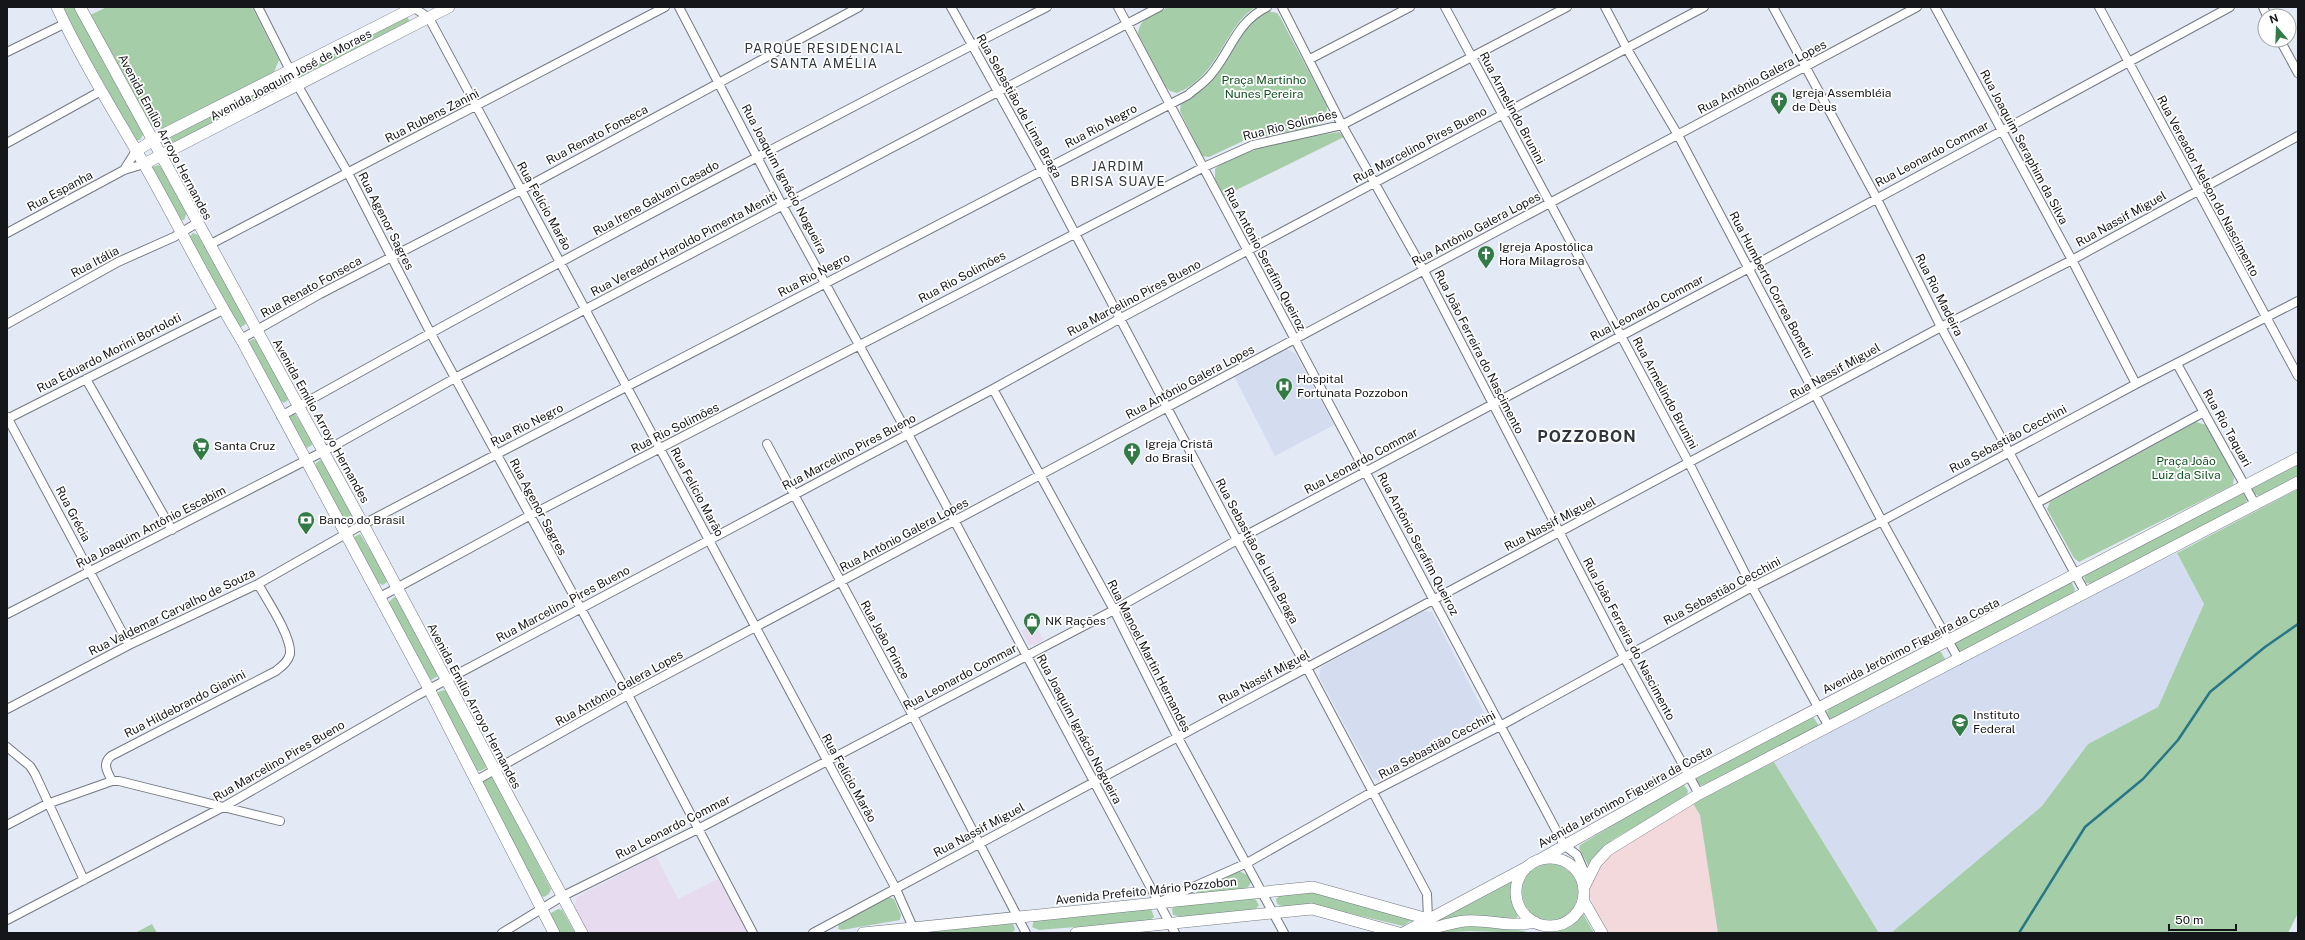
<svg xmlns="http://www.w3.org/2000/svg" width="2305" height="940" viewBox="0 0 2305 940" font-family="'Public Sans',sans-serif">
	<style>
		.commercial { fill: #e6dbef }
		.industrial { fill: #f3d8dc }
		.built { fill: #d4ddef }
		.green { fill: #a5cea8 }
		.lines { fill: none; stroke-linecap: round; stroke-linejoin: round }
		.stream { stroke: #287788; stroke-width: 2.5 }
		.street-casing { stroke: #747982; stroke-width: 10 }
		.secondary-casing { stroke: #747982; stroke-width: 12 }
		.street { stroke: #fff; stroke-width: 8 }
		.secondary { stroke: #fff; stroke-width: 11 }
		.labels { text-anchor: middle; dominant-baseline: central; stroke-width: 3.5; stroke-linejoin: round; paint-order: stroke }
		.street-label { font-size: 12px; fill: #15161a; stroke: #fff }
		.park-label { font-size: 12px; fill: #0f531f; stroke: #fff }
		.poi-label { font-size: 12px; fill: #15161a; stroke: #fff; text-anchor: start }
		.neighbourhood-label { font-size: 13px; letter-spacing: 1px; fill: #31363e; stroke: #fff }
		.district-label { font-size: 16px; font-weight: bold; letter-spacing: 1px; fill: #31363e; stroke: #fff }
	</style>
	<rect width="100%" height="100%" fill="#e4eaf5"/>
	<path class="commercial" d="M1034,623L1044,640L1034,645H1029L1021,631Z
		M656,856L678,899L718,879L749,933H588L574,908L577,897Z"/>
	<path class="industrial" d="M1693,803L1700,815L1718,933H1610L1595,911L1589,893V884L1603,858Z"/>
	<path class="built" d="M1286,349L1295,353L1334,425L1275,456L1234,376Z
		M2177,553L2204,604L2158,707L2088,744L2042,806L1891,933H1879L1774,762L2089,596Z
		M1423,611L1432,612L1487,718L1485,724L1379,781L1373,778L1319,677L1321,667Z"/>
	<path class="green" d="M60,7H75L144,133L140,140H135Z
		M107,7H252L279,60L274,72L163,129L151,125L90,15Z
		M1168,7H1256C1224,25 1220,76 1177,93L1170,91L1165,86L1138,34C1139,18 1155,14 1168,7Z
		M1268,11L1277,13L1280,17L1327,106C1327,116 1324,121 1315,126L1243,141L1209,157L1202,156L1180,111L1181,103C1193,95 1206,87 1216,76C1234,54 1242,25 1268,11Z
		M407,16L410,22L298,79L296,73Z
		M287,78L289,84L165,148L164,146L166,139L274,82Z
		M1339,132L1344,137L1224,196L1215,179V169C1236,149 1309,137 1339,132Z
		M158,165L162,167L187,213L184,220H179L152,167Z
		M193,233L198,235L245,318L246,324L241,327L235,325L190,242V236Z
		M253,339L258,341L289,395L288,400L284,403L279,400L248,342Z
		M294,412L312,441V445L307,448L303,446L289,418V415Z
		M2196,422L2206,425L2234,477L2233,485L2079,562L2074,558L2047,509L2050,502Z
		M320,460L324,461L354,515L351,520L347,522L343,520L315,466L316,463Z
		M2298,462V478L2261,497L2255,494L2252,489L2255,483Z
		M2298,489V913L2288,933H1891L2042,806L2088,744L2158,707L2204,604L2177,553Z
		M2237,493H2243L2247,500L2245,504L2091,584L2086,583L2084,577L2087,572Z
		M360,534L387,577V582L383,585L378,583L354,541V537Z
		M2067,583H2072L2075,589L2073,595L1964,652L1959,651L1955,645L1957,641Z
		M394,597L397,599L438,671V676L431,680L426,678L388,603Z
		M1935,651L1941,652L1945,659L1944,664L1837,719L1830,718L1827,712L1831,706Z
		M444,690L448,692L485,762L486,768L480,771L476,770L438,698V692Z
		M1808,718H1814L1819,726L1705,786L1699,785L1696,779L1698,774Z
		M1774,762L1879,933H1718L1700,815L1693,803Z
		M490,776L494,779L551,889L549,894L544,897L539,895L483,785V781Z
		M1684,785L1688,791L1687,796L1612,840L1591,865H1588L1579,848L1580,845L1678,786Z
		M1522 892a28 28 0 1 1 56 0a28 28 0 1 1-56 0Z
		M1239,871L1247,875L1251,882L1249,886L1245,889L1189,896Z
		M1513,880L1512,898L1520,914L1515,919C1479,916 1463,915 1428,924Z
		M1318,892L1414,919L1403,926L1315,905L1284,907L1277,904L1276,899L1282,894Z
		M888,897L894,899L901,915L900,920L842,930L838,929L839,923Z
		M1254,897L1259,905L1254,911L1182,917L1173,915L1172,909L1175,906Z
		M558,909L562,910L575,933H560L550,917L551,913Z
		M1151,909L1154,917L1149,921L1039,930L1032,927L1034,920Z
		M1582,912L1594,933H1548V928C1563,931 1572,920 1582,912Z
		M1013,923L1015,930L1011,933H925L929,930Z
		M152,924L157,933H135Z
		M1480,924L1524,931L1529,933L1471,931L1432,933L1445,929Z"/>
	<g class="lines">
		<path class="stream" d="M2019,933L2085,827L2143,779L2178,740L2210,692L2265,647L2298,624"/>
		<g class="street-casing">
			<path id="street" d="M258,7L298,86L348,173L430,332L628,695L753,933
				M413,7L429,18L896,889L915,932
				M679,7L782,205L908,434L1175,933
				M951,7L1042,171L1237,540L1307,668L1427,894L1428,919
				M1118,7L1564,845L1577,855L1584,871L1581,879
				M1282,7L1342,125L1424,271L1624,657L1699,794
				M1445,7L1689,463L1752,587L1829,727
				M1605,7L1627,49L1678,135L1882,521L1959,660
				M1773,7L1876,197L1941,327L2085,592
				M1935,7L2072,260L2136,384
				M2099,7L2298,376
				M2263,7L2267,16
				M2280,40L2298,73
				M7,52L64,24
				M1310,59L1410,7
				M7,143L101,91
				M124,170L136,151
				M7,233L124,170L144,164
				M209,245L665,7
				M7,324L118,262L174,237L197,223
				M241,339L320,294L521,190L859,7
				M2177,364L2255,504
				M86,379L172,530
				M993,389L1114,610L1177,736L1284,933
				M281,416C533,275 789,138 1047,7
				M7,417L129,645
				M7,419L223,310
				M767,444L913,716L1026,933
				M2037,503L2204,412
				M380,597L529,516L1204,167L1253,145L1342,125L1567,7
				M7,614L332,447L455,378L1159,7
				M7,709L129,645L258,584L358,527L497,454L1188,95C1196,88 1207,81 1213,72C1232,48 1237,22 1267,7
				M7,747L30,766L35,774L84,880
				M112,781C107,771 102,764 111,756L276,671C282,666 288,662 290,654C292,637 267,600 258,584
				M475,781L628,695L1917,7
				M7,825L47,804L112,781H119L280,821
				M1164,900L1247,863L1372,792L1502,725L1752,587L1882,521L2136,384L2298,301
				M7,920L225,806L418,695L993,389L1121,318L1704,7
				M502,933L561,897L698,829L1114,610L1237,540L1749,268L2230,7
				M813,933L1941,327L2072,260L2298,136"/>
		</g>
		<g class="secondary-casing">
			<path id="secondary" d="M57,7C82,61 114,112 144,164C177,222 206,282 241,339L429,689L554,933
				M80,7L363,524L582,933
				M136,151L160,136L415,7
				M144,164L449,7
				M1516 892a34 34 0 1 1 68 0a34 34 0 1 1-68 0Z
				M1539,860L1688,776L2298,458
				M1584,887L1596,863L1608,850L1699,794L2298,482
				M1583,900L1602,933
				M863,933L1313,887L1428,919
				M1076,933L1312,909L1399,933
				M1403,933L1525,868
				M1410,933C1429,931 1446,923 1465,921C1489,919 1512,928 1535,922"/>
		</g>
		<use href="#street" class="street"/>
		<use href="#secondary" class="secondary"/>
	</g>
	<defs>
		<g id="church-pin" transform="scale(0.9)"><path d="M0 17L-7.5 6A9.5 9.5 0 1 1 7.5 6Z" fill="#327a46" stroke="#fff"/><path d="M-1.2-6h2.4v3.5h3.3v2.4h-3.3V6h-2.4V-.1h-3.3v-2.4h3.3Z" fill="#fff"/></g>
		<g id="hospital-pin" transform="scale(0.9)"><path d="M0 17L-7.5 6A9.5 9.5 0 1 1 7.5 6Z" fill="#327a46" stroke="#fff"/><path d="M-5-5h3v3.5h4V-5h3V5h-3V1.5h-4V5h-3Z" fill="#fff"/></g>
		<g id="supermarket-pin" transform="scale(0.9)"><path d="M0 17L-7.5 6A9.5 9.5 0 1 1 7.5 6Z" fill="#327a46" stroke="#fff"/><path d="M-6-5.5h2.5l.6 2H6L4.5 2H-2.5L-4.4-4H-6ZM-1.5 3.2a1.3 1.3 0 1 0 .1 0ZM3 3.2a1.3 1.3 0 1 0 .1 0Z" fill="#fff"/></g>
		<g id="bank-pin" transform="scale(0.9)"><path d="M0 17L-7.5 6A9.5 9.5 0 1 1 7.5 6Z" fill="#327a46" stroke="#fff"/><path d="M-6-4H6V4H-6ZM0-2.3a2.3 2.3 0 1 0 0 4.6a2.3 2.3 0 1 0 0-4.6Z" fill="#fff"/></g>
		<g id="shop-pin" transform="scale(0.9)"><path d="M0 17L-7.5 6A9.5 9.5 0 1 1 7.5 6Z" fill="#327a46" stroke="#fff"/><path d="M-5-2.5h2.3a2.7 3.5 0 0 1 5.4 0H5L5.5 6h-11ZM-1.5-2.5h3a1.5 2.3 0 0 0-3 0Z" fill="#fff"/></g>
		<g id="university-pin" transform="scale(0.9)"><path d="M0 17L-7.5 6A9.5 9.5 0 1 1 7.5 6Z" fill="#327a46" stroke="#fff"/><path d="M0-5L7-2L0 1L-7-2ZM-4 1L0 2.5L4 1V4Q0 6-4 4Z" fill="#fff"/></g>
	</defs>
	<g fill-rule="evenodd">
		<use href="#church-pin" x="1779" y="100"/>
		<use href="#church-pin" x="1486" y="254"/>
		<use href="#hospital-pin" x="1284" y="386"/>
		<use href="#supermarket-pin" x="201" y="446"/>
		<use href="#church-pin" x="1132" y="451"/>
		<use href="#bank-pin" x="306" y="520"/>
		<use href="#shop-pin" x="1032" y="621"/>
		<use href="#university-pin" x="1960" y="722"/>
	</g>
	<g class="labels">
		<g class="street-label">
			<text transform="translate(291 75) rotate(-28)">Avenida Joaquim José de Moraes</text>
			<text transform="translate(1762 77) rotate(-28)">Rua Antônio Galera Lopes</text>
			<text transform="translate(1019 106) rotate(61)">Rua Sebastião de Lima Braga</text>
			<text transform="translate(1512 108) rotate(62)">Rua Armelindo Brunini</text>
			<text transform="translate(432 116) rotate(-27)">Rua Rubens Zanini</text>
			<text transform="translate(1290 125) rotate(-14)">Rua Rio Solimões</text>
			<text transform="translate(1101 126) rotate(-28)">Rua Rio Negro</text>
			<text transform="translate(597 135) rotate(-28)">Rua Renato Fonseca</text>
			<text transform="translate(165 137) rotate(62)">Avenida Emílio Arroyo Hernandes</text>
			<text transform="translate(1420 145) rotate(-28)">Rua Marcelino Pires Bueno</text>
			<text transform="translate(2024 147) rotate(62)">Rua Joaquim Seraphim da Silva</text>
			<text transform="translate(1932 154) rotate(-28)">Rua Leonardo Commar</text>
			<text transform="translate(784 179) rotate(62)">Rua Joaquim Ignácio Nogueira</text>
			<text transform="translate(2208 186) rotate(62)">Rua Vereador Nelson do Nascimento</text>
			<text transform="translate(60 191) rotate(-28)">Rua Espanha</text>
			<text transform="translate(656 198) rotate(-29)">Rua Irene Galvani Casado</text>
			<text transform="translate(544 206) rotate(61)">Rua Felício Marão</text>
			<text transform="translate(2121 219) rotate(-29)">Rua Nassif Miguel</text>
			<text transform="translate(386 221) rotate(63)">Rua Agenor Sagres</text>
			<text transform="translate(1476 229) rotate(-28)">Rua Antônio Galera Lopes</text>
			<text transform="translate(684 244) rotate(-28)">Rua Vereador Haroldo Pimenta Meniti</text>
			<text transform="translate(1265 259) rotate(62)">Rua Antônio Serafim Queiroz</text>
			<text transform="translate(95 262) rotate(-28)">Rua Itália</text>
			<text transform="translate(814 275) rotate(-28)">Rua Rio Negro</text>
			<text transform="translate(962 277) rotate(-28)">Rua Rio Solimões</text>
			<text transform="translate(1771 285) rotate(62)">Rua Humberto Correa Bonetti</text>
			<text transform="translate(311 287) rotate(-29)">Rua Renato Fonseca</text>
			<text transform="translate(1939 295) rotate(63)">Rua Rio Madeira</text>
			<text transform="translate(1134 298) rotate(-28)">Rua Marcelino Pires Bueno</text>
			<text transform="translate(1647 308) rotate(-28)">Rua Leonardo Commar</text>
			<text transform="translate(1479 352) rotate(63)">Rua João Ferreira do Nascimento</text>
			<text transform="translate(109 353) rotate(-27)">Rua Eduardo Morini Bortoloti</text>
			<text transform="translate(1835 371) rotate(-29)">Rua Nassif Miguel</text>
			<text transform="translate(1190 382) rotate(-28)">Rua Antônio Galera Lopes</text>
			<text transform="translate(1665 393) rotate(62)">Rua Armelindo Brunini</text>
			<text transform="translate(321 421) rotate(61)">Avenida Emílio Arroyo Hernandes</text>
			<text transform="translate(527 425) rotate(-27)">Rua Rio Negro</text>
			<text transform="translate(675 428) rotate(-27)">Rua Rio Solimões</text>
			<text transform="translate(2227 428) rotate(61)">Rua Rio Taquari</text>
			<text transform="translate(2008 439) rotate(-28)">Rua Sebastião Cecchini</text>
			<text transform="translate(849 452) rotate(-28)">Rua Marcelino Pires Bueno</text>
			<text transform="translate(1361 461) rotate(-28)">Rua Leonardo Commar</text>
			<text transform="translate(697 492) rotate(62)">Rua Felício Marão</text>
			<text transform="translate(538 507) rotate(62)">Rua Agenor Sagres</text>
			<text transform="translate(73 514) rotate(62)">Rua Grécia</text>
			<text transform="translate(1550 524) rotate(-28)">Rua Nassif Miguel</text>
			<text transform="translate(151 527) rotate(-27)">Rua Joaquim Antônio Escabim</text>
			<text transform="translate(904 535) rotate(-28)">Rua Antônio Galera Lopes</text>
			<text transform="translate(1418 544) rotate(62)">Rua Antônio Serafim Queiroz</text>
			<text transform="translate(1257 551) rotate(62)">Rua Sebastião de Lima Braga</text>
			<text transform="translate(1722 591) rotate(-28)">Rua Sebastião Cecchini</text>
			<text transform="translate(563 604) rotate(-28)">Rua Marcelino Pires Bueno</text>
			<text transform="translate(172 612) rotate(-26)">Rua Valdemar Carvalho de Souza</text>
			<text transform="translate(1629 639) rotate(62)">Rua João Ferreira do Nascimento</text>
			<text transform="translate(885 640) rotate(61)">Rua João Prince</text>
			<text transform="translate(1911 646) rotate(-27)">Avenida Jerônimo Figueira da Costa</text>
			<text transform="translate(1149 656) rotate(63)">Rua Manoel Martin Hernandes</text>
			<text transform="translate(960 677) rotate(-28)">Rua Leonardo Commar</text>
			<text transform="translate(1264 677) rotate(-28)">Rua Nassif Miguel</text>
			<text transform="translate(619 688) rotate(-29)">Rua Antônio Galera Lopes</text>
			<text transform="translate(185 704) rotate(-27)">Rua Hildebrando Gianini</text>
			<text transform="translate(474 706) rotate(62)">Avenida Emílio Arroyo Hernandes</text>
			<text transform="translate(1079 729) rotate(62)">Rua Joaquim Ignácio Nogueira</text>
			<text transform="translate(1437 745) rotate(-28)">Rua Sebastião Cecchini</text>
			<text transform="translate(279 761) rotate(-30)">Rua Marcelino Pires Bueno</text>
			<text transform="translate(849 778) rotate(61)">Rua Felício Marão</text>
			<text transform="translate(1625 797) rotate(-29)">Avenida Jerônimo Figueira da Costa</text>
			<text transform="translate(673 827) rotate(-27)">Rua Leonardo Commar</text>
			<text transform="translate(979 830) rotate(-28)">Rua Nassif Miguel</text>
			<text transform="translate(1146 891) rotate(-6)">Avenida Prefeito Mário Pozzobon</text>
		</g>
		<g class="park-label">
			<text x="1264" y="80">Praça Martinho<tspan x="1264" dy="14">Nunes Pereira</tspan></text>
			<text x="2186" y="461">Praça João<tspan x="2186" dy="14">Luiz da Silva</tspan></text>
		</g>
		<g class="poi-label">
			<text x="1792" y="93">Igreja Assembléia<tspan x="1792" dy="14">de Deus</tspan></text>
			<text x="1499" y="247">Igreja Apostólica<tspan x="1499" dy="14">Hora Milagrosa</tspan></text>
			<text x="1297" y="379">Hospital<tspan x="1297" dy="14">Fortunata Pozzobon</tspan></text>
			<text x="1145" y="444">Igreja Cristã<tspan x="1145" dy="14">do Brasil</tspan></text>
			<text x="214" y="446">Santa Cruz</text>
			<text x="319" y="520">Banco do Brasil</text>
			<text x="1045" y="621">NK Rações</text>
			<text x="1973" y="715">Instituto<tspan x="1973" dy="14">Federal</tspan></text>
		</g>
		<g class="neighbourhood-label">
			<text x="824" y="48">PARQUE RESIDENCIAL<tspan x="824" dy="15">SANTA AMÉLIA</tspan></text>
			<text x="1118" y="166">JARDIM<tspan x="1118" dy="15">BRISA SUAVE</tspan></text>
		</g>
		<g class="district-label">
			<text x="1587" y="436">POZZOBON</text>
		</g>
	</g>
	<rect width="2305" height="940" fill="none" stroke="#15161a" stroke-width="16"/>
	<g transform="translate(2277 28) rotate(341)"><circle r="19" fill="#ffffff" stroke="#a1a2a3"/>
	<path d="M0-3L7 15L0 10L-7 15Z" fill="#327a46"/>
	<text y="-6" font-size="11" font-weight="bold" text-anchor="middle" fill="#15161a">N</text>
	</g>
	<path d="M2169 924v6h67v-6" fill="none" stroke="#15161a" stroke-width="2"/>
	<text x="2175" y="924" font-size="12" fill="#15161a" stroke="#ffffff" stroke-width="3" paint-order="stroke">50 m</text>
</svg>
